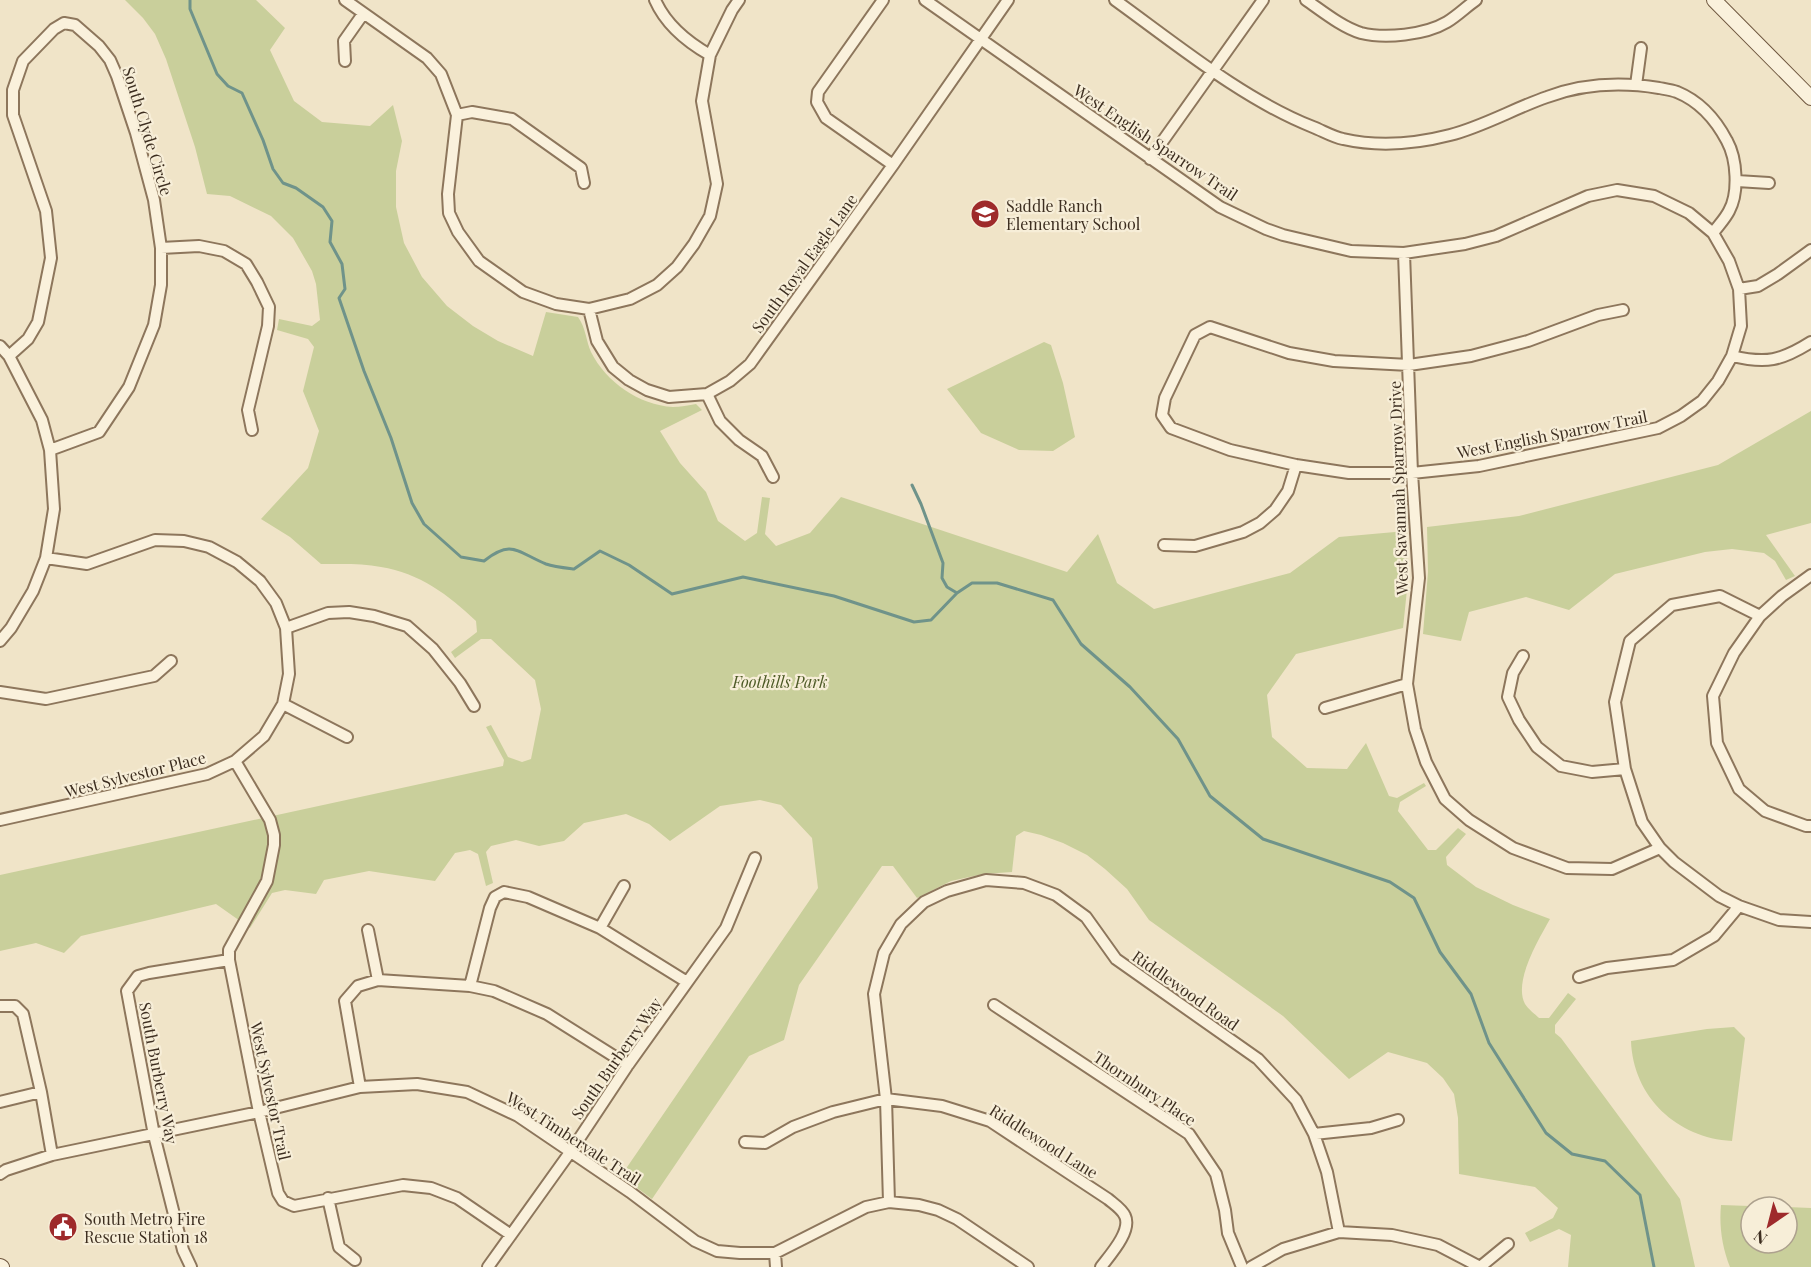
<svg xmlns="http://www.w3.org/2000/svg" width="1811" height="1267" viewBox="0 0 1811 1267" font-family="'Playfair Display',serif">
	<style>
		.green { fill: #c9cf9b }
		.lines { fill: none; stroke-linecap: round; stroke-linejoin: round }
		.stream { stroke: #6f938a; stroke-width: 3 }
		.street-casing { stroke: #8d765c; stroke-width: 14 }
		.secondary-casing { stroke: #6f573f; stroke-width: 16 }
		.street { stroke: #faf1dc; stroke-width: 10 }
		.secondary { stroke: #faf1dc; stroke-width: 14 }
		.labels { text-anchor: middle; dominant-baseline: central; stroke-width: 4.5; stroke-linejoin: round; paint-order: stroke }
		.street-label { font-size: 16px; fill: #3d2e20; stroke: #f7eed8 }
		.poi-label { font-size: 16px; fill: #3d2e20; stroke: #f7eed8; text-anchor: start }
		.park-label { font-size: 16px; font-style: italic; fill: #4d5a26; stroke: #f7eed8 }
	</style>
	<rect width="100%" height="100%" fill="#f0e4c8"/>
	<path class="green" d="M125,0H256L285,28L270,50L294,101L322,122L370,126L393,105L402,141L396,171V207L404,243L422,277L447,306L473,326L498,341L533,356L546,312L578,317C586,328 586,341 591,352C606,382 639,405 673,407C680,407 689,405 696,404L702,410L660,431L680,463L706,492L718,521L745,541L757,533L762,497L770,498L765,534L776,546L810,533L841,497L1067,572L1098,534L1117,583L1154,609L1290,573L1339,537L1406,531L1408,580L1403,628L1296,654L1267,695L1272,737L1307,768L1347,769L1366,743L1389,796L1397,798L1424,783L1426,786L1400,802L1398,811L1428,850H1436L1458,828L1466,834L1446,857L1447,865L1476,887L1513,905L1550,919C1539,939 1513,981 1525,1004C1528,1009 1535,1014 1539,1018H1549L1568,993L1576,999L1555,1025V1033L1561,1038L1680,1199L1695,1267H1568L1571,1235L1559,1229L1530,1242L1525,1233L1553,1218L1558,1208L1535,1187L1459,1174L1458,1118L1454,1094L1443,1078L1427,1063L1388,1052L1349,1079L1283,1016L1149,920L1127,889L1105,869L1087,855L1063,843L1041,835L1024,831L1016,836L1012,872L983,874L951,881L917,898L893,866H882L799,985L784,1040L749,1056L652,1199L621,1176L818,888L812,838L781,805L760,800L720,806L670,841L649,824L626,814L584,823L564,841L539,846L516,840L491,846L486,852L493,883L486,886L478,854L470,850L455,853L435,881L369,871L324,880L316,894L285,890L272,893L250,928L216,904L81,936L64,953L36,943L0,951V875L503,766L504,760L486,727L491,725L508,757L522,762L531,759L541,709L535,680L491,639H481L455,658L451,652L477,632L476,621C449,595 419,573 381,567C362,563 341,564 321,564L290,537L261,519L308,468L319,431L303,391L314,347L308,339L277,330L279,319L312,326L320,320L316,284L312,271L293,238L271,216L230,196L207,194L195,147L166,59L155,34L143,18Z
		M1044,342L1051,345L1063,383L1075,437L1053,451L1019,450L981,433L947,389Z
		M1811,411V523L1766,535L1795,576L1786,580L1775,561L1764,553L1732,549L1705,552L1615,574L1569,610L1526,597L1469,612L1461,641L1423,634L1428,572L1427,527L1519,516L1718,465Z
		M1734,1027L1745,1038L1732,1141C1677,1138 1633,1097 1631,1041L1707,1029Z
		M1721,1205L1779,1207H1751V1243H1787V1207L1811,1208V1267H1730C1722,1247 1719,1226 1721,1205Z"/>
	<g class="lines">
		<path class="stream" d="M190,0V9L217,74L228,86L242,93L263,140L273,169L283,183L296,188L323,207L332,221L330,242L342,264L345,289L339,298L364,371L391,438L412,503L424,524L461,557L484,561C512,539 517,552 546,564C554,567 565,568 574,569L600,551L629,565L672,594L743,577L834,596L914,622L931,620L957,593L972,583H997L1053,600L1081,644L1130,687L1178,739L1210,796L1263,839L1390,882L1414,898L1440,952L1471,994L1489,1043L1546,1133L1572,1154L1605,1161L1640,1195L1654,1267
			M912,485L921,504L943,563L942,578L947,587L957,593"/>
		<g class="street-casing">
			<path id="street" d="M345,0L427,58L441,74L457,115L448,194L449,213L458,232L479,261L523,292L556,304L589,309L630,299L657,285L677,267L694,244L710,216L717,184L702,101L710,55L732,10L739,0
				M655,0C666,25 687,42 710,55
				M883,0L818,92L817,102L826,118L893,165
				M925,0L1220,207L1266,229L1283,235L1351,251L1404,253L1465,244L1496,236L1588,196L1617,190L1654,196L1689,213L1713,233L1729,261L1739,289L1741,326L1732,356L1718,381L1702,401L1681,416L1658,428L1479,466L1412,473H1349L1296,465L1230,450L1171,428L1162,415L1165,398L1195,335L1210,327L1289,353L1334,361L1409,365L1471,356L1528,341L1598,315L1623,310
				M1115,0C1176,44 1244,100 1313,127C1323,131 1333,137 1343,139C1378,147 1415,144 1450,135C1482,127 1515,108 1547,97C1582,84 1622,82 1659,88C1664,89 1671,90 1677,92C1699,101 1716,120 1727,141C1737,159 1739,193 1729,211C1725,219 1718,226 1713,233
				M1306,0C1322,11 1343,28 1361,33C1385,39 1425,35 1447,22C1457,16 1466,7 1476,0
				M345,61L344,41L363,14
				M1636,85L1641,48
				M457,115L472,112L512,119L581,168L584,183
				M1150,159L1263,0
				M1737,181L1769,183
				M161,248L199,246L224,251L246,264L257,282L269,307L268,326L248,410L252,430
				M1404,253L1412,473L1419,578L1407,684L1415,729L1426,762L1445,799L1469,820L1513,848L1567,868L1612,869L1660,848
				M1739,289L1758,286L1778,274L1811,250
				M589,309L597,341L613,367L629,380L647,390L669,397L707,394L730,381L750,364L893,165L1008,0
				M0,346L9,356L42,420L50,450L54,509L46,558L33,591L11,628L0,641
				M9,356L28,339L38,322L51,258L46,211L13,115V90L23,61L54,29L64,23L75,25L99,46L110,60L117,76L136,133L154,200L161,248V285L154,325L129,387L99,432L50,450
				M1732,356C1766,364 1781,361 1811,342
				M707,394L720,421L739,440L762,456L773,477
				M1164,545L1195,546L1243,532L1260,523L1275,510L1288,491L1296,465
				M1811,575L1782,596L1760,616L1734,653L1713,696L1717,743L1739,789L1765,811L1806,826H1811
				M1760,616L1720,596L1672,605L1630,641L1615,702L1625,769L1642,822L1660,848L1674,862L1719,896L1739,906L1779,920L1811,922
				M286,628L328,613L349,612L374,616L407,626L433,649L460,683L474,706
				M1523,656L1513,673L1508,697L1519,720L1537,747L1561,766L1592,772L1625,769
				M0,692L46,699L154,676L171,661
				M283,704L347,737
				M1325,708L1407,684
				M235,761L270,820L274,835V845L267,881L229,950V960L259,1112L278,1193L283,1201L294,1206L403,1185L431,1188L457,1198L511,1235
				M0,820L207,774L235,761L264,736L283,704L289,674L286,628L276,603L260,581L237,562L209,547L184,541L155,540L87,564L46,558
				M600,928L624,886
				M368,930L378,980
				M1579,977L1607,968L1673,960L1714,936L1739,906
				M470,986L490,908L495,897L504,892L528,897L600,928L687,982
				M994,1005L1189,1134L1216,1174L1225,1210L1228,1233L1242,1267
				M0,1006H15L23,1014L41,1092L0,1102
				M360,1087L345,1001L358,986L378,980L470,986L494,991L547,1014L628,1065
				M41,1092L52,1155
				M1314,1134L1371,1128L1398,1120
				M745,1142L765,1143L793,1127L833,1112L886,1099L942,1106L990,1121L1108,1199C1114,1204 1122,1209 1125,1216C1132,1231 1110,1255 1101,1267
				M0,1174L6,1170L52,1155L259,1112L360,1087L417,1084L467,1092L518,1116L630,1192L695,1241L717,1251L740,1253H775L866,1207L889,1202L919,1205L938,1210L957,1219L1028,1267
				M328,1198L339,1247L355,1260
				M889,1202L886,1099L874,994L884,953L901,924L924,902L947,891L986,880L1024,883L1056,895L1086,917L1116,959L1258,1059L1296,1100L1314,1134L1327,1172L1339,1232
				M775,1253L776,1267
				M191,1267L183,1250L154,1135L127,991L138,976L149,973L229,960
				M488,1267L571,1151L628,1065L726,928L755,858
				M1251,1267L1283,1249L1339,1232L1392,1235L1438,1245L1480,1267
				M1480,1267L1508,1244"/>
		</g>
		<g class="secondary-casing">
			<path id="secondary" d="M1714,0L1811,98
				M0,1266L2,1267"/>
		</g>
		<use href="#street" class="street"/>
		<use href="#secondary" class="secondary"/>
	</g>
	<defs>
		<g id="school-disc" transform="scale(1.5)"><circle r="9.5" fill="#9e2a2b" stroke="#f7eed8"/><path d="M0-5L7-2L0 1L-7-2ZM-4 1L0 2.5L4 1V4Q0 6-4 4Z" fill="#fff"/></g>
		<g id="civic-disc" transform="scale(1.5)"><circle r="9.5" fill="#9e2a2b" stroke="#f7eed8"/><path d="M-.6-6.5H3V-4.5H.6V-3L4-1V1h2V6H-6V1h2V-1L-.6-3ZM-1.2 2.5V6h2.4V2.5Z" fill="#fff"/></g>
	</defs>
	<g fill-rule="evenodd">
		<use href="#school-disc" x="985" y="214"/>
		<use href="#civic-disc" x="63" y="1227"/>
	</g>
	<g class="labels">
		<g class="street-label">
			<text transform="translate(148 131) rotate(73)">South Clyde Circle</text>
			<text transform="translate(1156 142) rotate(34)">West English Sparrow Trail</text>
			<text transform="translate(804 263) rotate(-54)">South Royal Eagle Lane</text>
			<text transform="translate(1552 434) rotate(-11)">West English Sparrow Trail</text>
			<text transform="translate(1398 488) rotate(-92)">West Savannah Sparrow Drive</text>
			<text transform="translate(135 774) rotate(-14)">West Sylvestor Place</text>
			<text transform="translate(1186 990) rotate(35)">Riddlewood Road</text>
			<text transform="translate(616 1058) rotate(-55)">South Burberry Way</text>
			<text transform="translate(159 1073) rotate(79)">South Burberry Way</text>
			<text transform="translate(1145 1088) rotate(34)">Thornbury Place</text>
			<text transform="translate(271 1091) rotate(78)">West Sylvestor Trail</text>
			<text transform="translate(574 1138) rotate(33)">West Timbervale Trail</text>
			<text transform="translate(1044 1141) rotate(32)">Riddlewood Lane</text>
		</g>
		<g class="poi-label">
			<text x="1006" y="205">Saddle Ranch<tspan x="1006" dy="18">Elementary School</tspan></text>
			<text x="84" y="1218">South Metro Fire<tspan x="84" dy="18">Rescue Station 18</tspan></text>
		</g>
		<g class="park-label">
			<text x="780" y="681">Foothills Park</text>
		</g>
	</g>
	<g transform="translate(1769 1225) rotate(215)"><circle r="28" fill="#f7eed8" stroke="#ada18e" stroke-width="1.5"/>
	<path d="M0-4.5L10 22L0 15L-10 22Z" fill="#9e2a2b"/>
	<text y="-9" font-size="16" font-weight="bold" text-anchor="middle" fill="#3d2e20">N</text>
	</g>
</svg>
